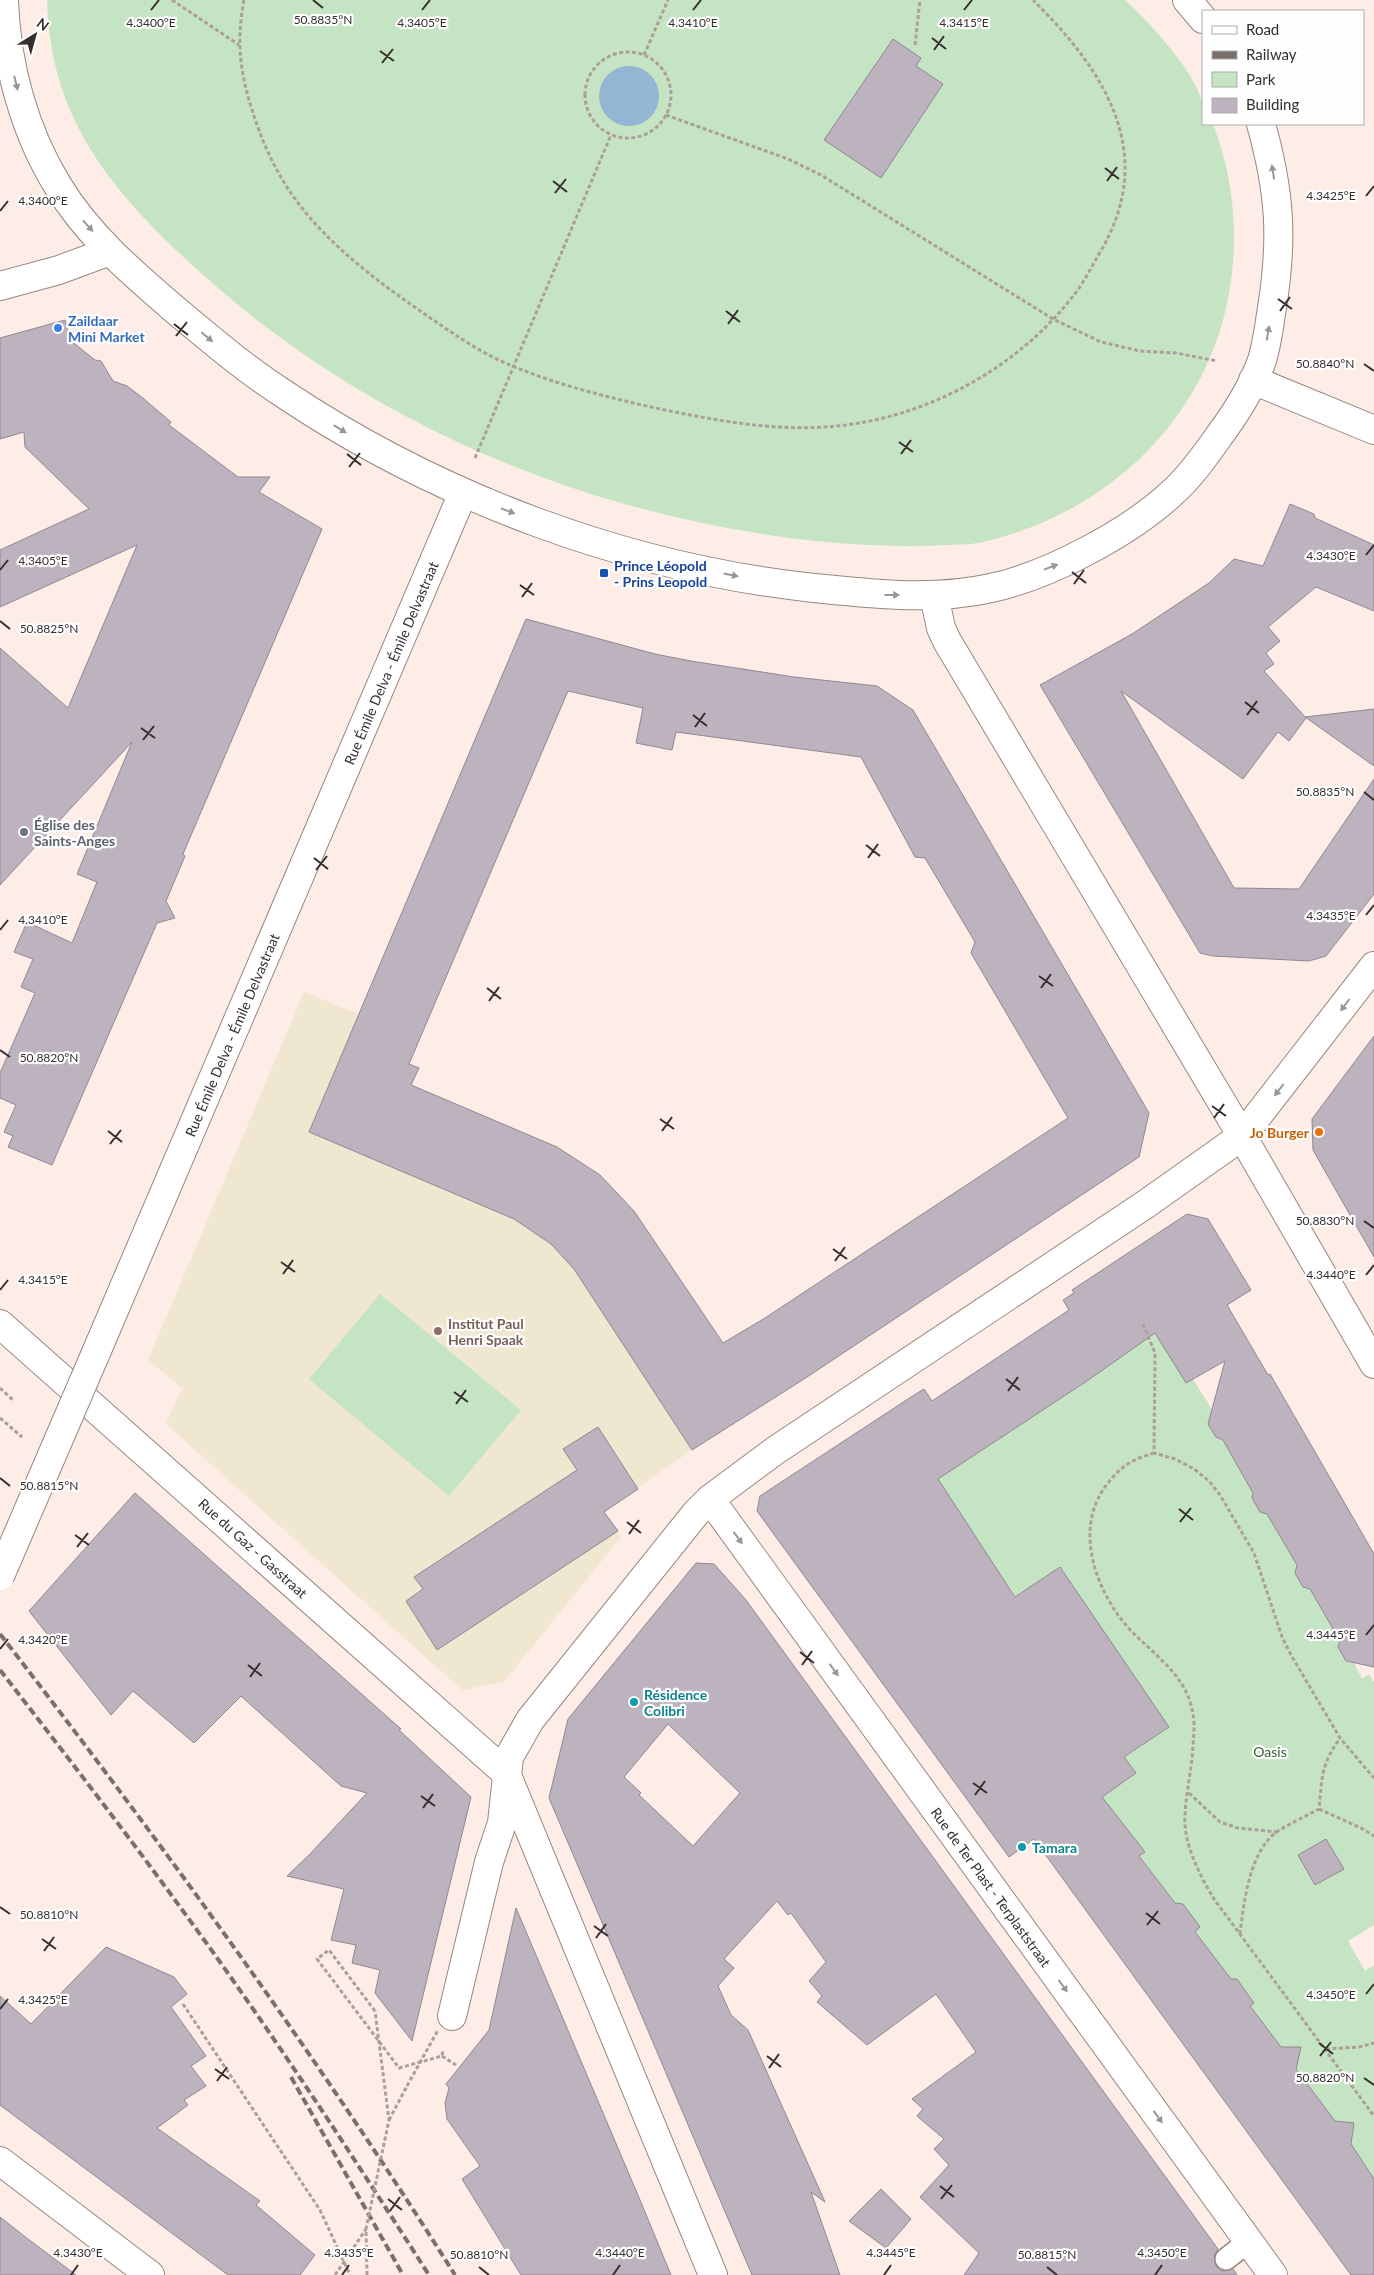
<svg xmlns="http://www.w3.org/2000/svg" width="1374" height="2275" viewBox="0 0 1374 2275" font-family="Lato,sans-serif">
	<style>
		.education { fill: #f0e7d1 }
		.green { fill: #c5e4c4; fill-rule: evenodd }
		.water { fill: #94b5d4 }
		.building { fill: #bcb3bf; stroke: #908793; fill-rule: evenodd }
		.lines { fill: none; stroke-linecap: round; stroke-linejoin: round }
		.lane-casing { stroke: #968781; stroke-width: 24 }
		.street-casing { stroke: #968781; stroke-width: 30 }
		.path { stroke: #ac9f9a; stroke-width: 3; stroke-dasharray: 4 2.5; stroke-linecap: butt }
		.lane { stroke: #fff; stroke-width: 21 }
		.street { stroke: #fff; stroke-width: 28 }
		.rail { stroke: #796f6b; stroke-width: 4; stroke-dasharray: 8 4; stroke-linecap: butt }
		.street-bridge-casing { stroke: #968781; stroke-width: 30; stroke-linecap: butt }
		.path-bridge { stroke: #ac9f9a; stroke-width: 3; stroke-dasharray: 4 2.5; stroke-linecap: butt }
		.street-bridge { stroke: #fff; stroke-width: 28 }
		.oneway { fill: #9a9696 }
		.ticks { fill: none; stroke: #352e2c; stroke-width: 2 }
		.shop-dot { fill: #3f7fe0; stroke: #fefefe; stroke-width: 2 }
		.transit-dot { fill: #1a4fb4; stroke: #fefefe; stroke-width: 2 }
		.worship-dot { fill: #6b7280; stroke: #fefefe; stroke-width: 2 }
		.food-dot { fill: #e8710a; stroke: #fefefe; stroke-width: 2 }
		.education-dot { fill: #8d6e63; stroke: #fefefe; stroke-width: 2 }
		.culture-dot { fill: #0f9aa8; stroke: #fefefe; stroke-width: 2 }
		.labels { text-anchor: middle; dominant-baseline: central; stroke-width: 4.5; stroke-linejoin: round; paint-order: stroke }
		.shop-label { font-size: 14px; font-weight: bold; fill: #366cbe; stroke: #fefefe; text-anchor: start }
		.transit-label { font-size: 14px; font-weight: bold; fill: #164399; stroke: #fefefe; text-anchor: start }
		.street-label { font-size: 14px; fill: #352e2c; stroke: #fefefe }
		.worship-label { font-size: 14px; font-weight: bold; fill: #5b616d; stroke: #fefefe; text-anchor: start }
		.food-label { font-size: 14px; font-weight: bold; fill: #c56008; stroke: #fefefe; text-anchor: end }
		.education-label { font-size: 14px; font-weight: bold; fill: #785e54; stroke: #fefefe; text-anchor: start }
		.culture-label { font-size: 14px; font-weight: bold; fill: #0d838f; stroke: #fefefe; text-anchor: start }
		.park-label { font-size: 14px; fill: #325f32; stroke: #fefefe }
		.ticks-label { font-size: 12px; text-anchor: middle; fill: #352e2c; stroke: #fefefe; stroke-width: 4.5; stroke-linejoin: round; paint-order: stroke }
	</style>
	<rect width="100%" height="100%" fill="#feede6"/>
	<path class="education" d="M304,992L418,1038L407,1063L419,1068L412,1085L557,1147L600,1175L634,1211L723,1343L804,1379L692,1450L604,1511L621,1537L504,1682L462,1690L166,1424L182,1388L148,1360Z"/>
	<path class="green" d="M47,0H1125C1150,23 1192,68 1202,101C1204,107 1203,117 1203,124H1213C1244,204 1241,298 1202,375C1158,461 1078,520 983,542C972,545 960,544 949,545C912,547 874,546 837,543C599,522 367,427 191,264C109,188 50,117 47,0Z
		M380,1294L521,1410L449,1496L309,1379Z
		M1153,1317L1177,1358L1175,1365L1185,1382L1193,1379L1214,1413L1208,1424L1216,1437L1223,1440L1232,1456L1240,1450L1254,1490L1252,1499L1260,1512L1267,1514L1276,1529L1284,1525L1304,1560L1303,1587L1310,1589L1340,1639L1338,1647L1346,1661L1354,1663L1362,1679L1369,1674L1374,1682V1925L1348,1941L1365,1971L1374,1965V2179L1350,2143L1353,2132L1345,2122L1335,2121L1295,2068L1290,2047H1280L1250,2006L1254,2002L1237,1979L1231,1980L1195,1932L1200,1927L1176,1905L1140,1856L1145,1852L1097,1797L1135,1773L932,1473L954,1468L1091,1379ZM1060,1567L1169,1727L1128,1755L1020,1594ZM1326,1839L1343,1868L1316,1885L1298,1855Z"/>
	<path class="water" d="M599 96a30 30 0 1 1 60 0a30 30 0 1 1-60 0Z"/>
	<path class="building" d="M893,39L921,58L916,66L943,84L881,178L824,140Z
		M65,320L70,340L95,360L101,361L113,381L127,386L144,399L171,422L169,425L238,477H270L259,492L322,529L183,854L185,856L166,901L175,918L157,923L52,1165L8,1147L13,1136L4,1132L16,1105L0,1098V1073L35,993L21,987L33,959L14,952L27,922L72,943L97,882L77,874L132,742L0,885V648L68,708L137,545L0,607V550L89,509L25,447L24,432L0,439V338Z
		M1290,504L1314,514L1315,518L1374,545V611L1316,587L1268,627L1280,641L1266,653L1274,664L1264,671L1306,718L1289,741L1278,732L1243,779L1121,691L1234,888L1299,889L1374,779V894L1326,956L1309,961L1213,956L1200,953L1040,685L1132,634L1209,583L1234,559L1263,566Z
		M526,619L655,654L691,661L794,677L877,686L913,710L1149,1113L1139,1157L804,1379L692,1450L574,1269L551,1244L514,1219L309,1132ZM568,691L643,708L636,743L672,750L676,732L861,757L915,857L925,858L975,942L971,953L1068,1118L765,1318L723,1343L634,1211L600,1175L557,1147L411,1085L419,1068L409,1064Z
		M1374,709V766L1305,717L1348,712Z
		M1374,1036V1257L1313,1150L1312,1119Z
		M1187,1214L1208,1219L1251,1290L1227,1305L1268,1375L1270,1374L1374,1554V1667L1346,1661L1338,1647L1340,1641L1310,1589L1303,1587L1295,1573L1297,1565L1267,1514L1260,1512L1252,1498L1253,1493L1223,1440L1216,1437L1208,1424L1225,1361L1186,1383L1155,1333L1087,1381L938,1479L1015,1597L1060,1567L1169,1727L1124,1757L1136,1773L1102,1797L1145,1852L1139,1856L1175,1903L1183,1904L1200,1927L1195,1932L1231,1979H1237L1254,2003L1250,2006L1281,2047H1301L1296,2069L1335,2121L1354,2123L1351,2144L1374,2179V2275H1351L1034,1839L1009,1857L757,1511L760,1496L911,1397L924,1389L932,1401L1069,1310L1063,1300L1074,1293L1072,1290Z
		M598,1427L638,1489L604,1512L618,1531L437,1650L406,1601L423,1589L414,1577L577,1470L563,1449Z
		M135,1493L401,1729L399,1730L471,1797L412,2041L375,1993L380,1970L352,1963L356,1945L331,1940L344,1889L287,1876L309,1855L367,1793L341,1786L241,1696L194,1743L133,1691L111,1715L29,1611Z
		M696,1563L714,1564L746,1600L1218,2249L1214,2255L1216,2266L1222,2271L1233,2269L1237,2275H964L979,2253L920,2197L949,2165L934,2149L944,2139L917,2116L923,2109L912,2099L976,2052L936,1994L867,2045L817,2002L822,1996L809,1981L826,1962L791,1913L788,1915L777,1901L724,1959L734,1968L718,1986L731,2015L748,2030L825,2202L811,2192L840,2275H752L549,1798L568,1719ZM668,1724L740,1793L693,1846L639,1795L641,1793L624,1777Z
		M1326,1839L1344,1869L1315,1885L1298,1855Z
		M516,1908L640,2200L671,2275H521L462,2179L480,2166L447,2119L445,2103L449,2088L446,2084L489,2030Z
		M106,1947L174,1977L187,1994L171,2007L206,2056L191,2066L206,2086L184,2100L188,2105L157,2128L260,2201L256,2205L315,2255L300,2275H228L0,2105V1996L31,2024Z
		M881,2189L911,2219L886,2248L849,2221Z
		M0,2217L28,2239L76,2275H0Z"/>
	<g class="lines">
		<g class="lane-casing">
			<path id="lane" d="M1226,2259L1248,2242"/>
		</g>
		<g class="street-casing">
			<path id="street" d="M4,0C6,64 24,131 58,186C87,234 131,272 173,308C209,338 245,369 284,394C440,498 627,568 814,588C873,594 933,601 991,588C1048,576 1129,533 1172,493C1190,477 1205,456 1219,436C1236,413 1251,390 1261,363C1267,346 1269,326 1272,308C1283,238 1280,192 1261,124
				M1187,0L1203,19
				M0,286L59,270L110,251
				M1253,380L1374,430
				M934,595L941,628L947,641L1242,1136L1374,1364
				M0,1324L506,1773L713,2275
				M95,1355L463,493
				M710,1499L1273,2275
				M452,2016L489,1862L502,1823L509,1757L530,1720L696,1513L710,1499L776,1450L1146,1204L1242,1136L1374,966
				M0,2161L150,2275"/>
		</g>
		<path class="path" d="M172,0L239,45
			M244,0C236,42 240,73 253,113C260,135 270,159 282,179C313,232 367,274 416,308C448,330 479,353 515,367C561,386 611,398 660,409C724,422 788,434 853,424C940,411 1024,362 1077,291C1085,280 1092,266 1099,254C1159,155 1106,72 1033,0
			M915,45L920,0
			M585 95a43 43 0 1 1 86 0a43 43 0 1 1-86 0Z
			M644,55L668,0
			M666,115L788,159L821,175L1053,319L1101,342L1140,351L1176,353L1217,361
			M475,458L611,135
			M1143,1324L1155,1353L1154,1453L1175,1459L1194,1469L1209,1481L1220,1495L1254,1553L1282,1637L1291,1655L1340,1738L1374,1778
			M0,1388L13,1400
			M0,1418L22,1437
			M1154,1453C1148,1455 1140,1457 1133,1461C1123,1466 1115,1474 1108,1483C1076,1523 1091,1576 1118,1615C1141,1648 1183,1667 1192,1709C1196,1725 1193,1742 1192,1758C1190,1777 1186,1795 1185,1814C1183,1843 1199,1874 1214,1899L1374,2116
			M1189,1793L1220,1822L1238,1828L1277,1832
			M1319,1809L1361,1828L1374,1836
			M1240,1934C1244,1902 1249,1851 1278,1831C1291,1823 1306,1816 1319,1809C1322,1777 1321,1765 1340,1738
			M183,2004L320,2210L350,2275
			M375,2011L329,1950L317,1959L399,2068L442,2056L443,2050
			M1326,2049L1359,2047L1374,2043
			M442,2056L456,2065
			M389,2120L407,2086
			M350,2253L366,2229"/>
		<use href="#lane" class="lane"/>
		<use href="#street" class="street"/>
		<path class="rail" d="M0,1634C161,1842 315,2053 455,2275
			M0,1670C62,1750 124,1830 183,1911C270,2029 350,2152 429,2275
			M291,2077L403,2275"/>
		<g class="street-bridge-casing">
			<path id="street-bridge" d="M0,1576L95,1355"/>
		</g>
		<path class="path-bridge" d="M407,2086L438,2030
			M335,2275L350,2253
			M367,2275L366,2229L389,2120L375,2011"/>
		<use href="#street-bridge" class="street-bridge"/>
	</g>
	<defs><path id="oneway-solid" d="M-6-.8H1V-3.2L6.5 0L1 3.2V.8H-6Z" transform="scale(1.25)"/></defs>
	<g class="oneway">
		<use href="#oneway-solid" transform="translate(16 83) rotate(76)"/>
		<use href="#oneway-solid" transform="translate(1273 172) rotate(-99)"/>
		<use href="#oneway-solid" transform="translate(88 226) rotate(48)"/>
		<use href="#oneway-solid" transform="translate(1268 333) rotate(-80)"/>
		<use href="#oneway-solid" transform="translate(207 337) rotate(40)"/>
		<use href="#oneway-solid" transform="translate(340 429) rotate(31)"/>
		<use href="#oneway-solid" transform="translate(508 511) rotate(20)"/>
		<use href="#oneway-solid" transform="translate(1051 567) rotate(-21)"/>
		<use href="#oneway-solid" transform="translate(731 575) rotate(11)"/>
		<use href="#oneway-solid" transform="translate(892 595)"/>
		<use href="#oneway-solid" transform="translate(1345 1005) rotate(127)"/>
		<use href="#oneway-solid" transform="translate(1279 1090) rotate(128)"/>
		<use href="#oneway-solid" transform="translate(738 1538) rotate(54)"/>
		<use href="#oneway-solid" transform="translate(834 1670) rotate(54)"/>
		<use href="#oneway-solid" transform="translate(1063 1986) rotate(54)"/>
		<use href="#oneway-solid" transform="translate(1158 2117) rotate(54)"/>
	</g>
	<path class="ticks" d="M313,0L323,8M151,10L159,0M422,10L430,0M693,10L701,0M964,10L972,0M932,38L946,49M934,50L944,36M380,51L394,61M382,63L393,49M1105,168L1119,179M553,181L567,192M1107,181L1117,167M555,193L566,179M1366,196L1374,186M0,211L8,201M1278,299L1292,309M726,311L740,322M1280,311L1290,297M174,324L188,335M728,324L738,310M176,336L187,322M1364,364L1374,371M899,442L913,452M347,454L361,465M901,454L911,440M349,467L360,453M1366,555L1374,545M0,570L8,560M1072,572L1086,583M1074,584L1084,570M520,585L534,595M522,597L532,583M0,621L10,629M1245,702L1259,713M693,715L707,726M1247,715L1257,701M695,727L705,713M141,728L155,738M143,740L154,726M1364,792L1374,800M866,845L880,856M314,858L328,869M868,858L878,844M316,870L327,856M1366,915L1374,905M0,930L8,920M1039,976L1053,986M487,988L501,999M1041,988L1051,974M489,1001L499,987M0,1050L10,1057M1212,1106L1226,1116M1214,1118L1224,1104M660,1119L674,1129M108,1131L122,1142M662,1131L672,1117M110,1144L121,1130M1364,1221L1374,1228M833,1249L847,1259M835,1261L845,1247M281,1262L295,1272M283,1274L293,1260M1366,1275L1374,1265M0,1290L8,1280M1006,1379L1020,1390M1008,1391L1018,1377M454,1392L468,1402M456,1404L466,1390M0,1478L10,1486M1179,1509L1193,1520M627,1522L641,1533M1180,1522L1191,1508M629,1534L639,1520M75,1535L89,1545M77,1547L88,1533M1366,1635L1374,1625M0,1649L8,1639M800,1652L814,1663M248,1665L262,1676M802,1665L812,1651M250,1677L260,1663M973,1783L987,1793M975,1795L985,1781M421,1796L435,1806M423,1808L433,1794M0,1907L10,1914M1146,1913L1160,1924M1147,1925L1158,1911M594,1926L608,1936M596,1938L606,1924M42,1939L56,1949M44,1951L54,1937M1366,1994L1374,1984M0,2009L8,1999M1319,2043L1333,2054M767,2056L781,2067M1320,2056L1331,2042M769,2068L779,2054M215,2069L229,2079M1364,2078L1374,2085M217,2081L227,2067M940,2186L954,2197M388,2199L402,2210M941,2199L952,2185M390,2211L400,2197M479,2267L489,2275M1047,2267L1057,2275M71,2275L78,2265M342,2275L349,2265M613,2275L620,2265M884,2275L891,2265M1155,2275L1162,2265"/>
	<circle class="shop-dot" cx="58" cy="328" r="5"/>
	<rect class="transit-dot" x="599" y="568" width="10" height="10" rx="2.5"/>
	<circle class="worship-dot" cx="24" cy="832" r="5"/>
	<circle class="food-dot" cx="1319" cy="1132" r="5"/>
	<circle class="education-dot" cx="438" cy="1331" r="5"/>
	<g class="culture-dot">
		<circle cx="634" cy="1702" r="5"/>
		<circle cx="1022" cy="1847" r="5"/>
	</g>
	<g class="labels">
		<g class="shop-label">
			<text x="68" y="320">Zaildaar<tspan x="68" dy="16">Mini Market</tspan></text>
		</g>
		<g class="transit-label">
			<text x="614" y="565">Prince Léopold<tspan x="614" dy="16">- Prins Leopold</tspan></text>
		</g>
		<g class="street-label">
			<text transform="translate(391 663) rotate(-67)">Rue Émile Delva - Émile Delvastraat</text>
			<text transform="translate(232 1035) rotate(-67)">Rue Émile Delva - Émile Delvastraat</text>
			<text transform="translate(253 1548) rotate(42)">Rue du Gaz - Gasstraat</text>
			<text transform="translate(991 1887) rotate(54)">Rue de Ter Plast - Terplaststraat</text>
		</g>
		<g class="worship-label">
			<text x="34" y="824">Église des<tspan x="34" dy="16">Saints-Anges</tspan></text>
		</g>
		<g class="food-label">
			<text x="1309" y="1132">Jo Burger</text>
		</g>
		<g class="education-label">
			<text x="448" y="1323">Institut Paul<tspan x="448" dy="16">Henri Spaak</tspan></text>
		</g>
		<g class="culture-label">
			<text x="644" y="1694">Résidence<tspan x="644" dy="16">Colibri</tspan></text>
			<text x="1032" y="1847">Tamara</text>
		</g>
		<g class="park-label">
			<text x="1270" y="1751">Oasis</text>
		</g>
	</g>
	<g class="ticks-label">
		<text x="323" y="24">50.8835°N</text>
		<text x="151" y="27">4.3400°E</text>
		<text x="422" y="27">4.3405°E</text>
		<text x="693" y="27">4.3410°E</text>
		<text x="964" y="27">4.3415°E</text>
		<text x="1331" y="200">4.3425°E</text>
		<text x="43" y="205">4.3400°E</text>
		<text x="1325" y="368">50.8840°N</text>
		<text x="1331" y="560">4.3430°E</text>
		<text x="43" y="565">4.3405°E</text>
		<text x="49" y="633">50.8825°N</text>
		<text x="1325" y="796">50.8835°N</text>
		<text x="1331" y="920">4.3435°E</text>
		<text x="43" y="924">4.3410°E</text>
		<text x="49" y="1062">50.8820°N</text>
		<text x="1325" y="1225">50.8830°N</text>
		<text x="1331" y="1279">4.3440°E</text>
		<text x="43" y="1284">4.3415°E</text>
		<text x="49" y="1490">50.8815°N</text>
		<text x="1331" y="1639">4.3445°E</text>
		<text x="43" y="1644">4.3420°E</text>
		<text x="49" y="1919">50.8810°N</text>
		<text x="1331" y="1999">4.3450°E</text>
		<text x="43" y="2004">4.3425°E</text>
		<text x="1325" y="2082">50.8820°N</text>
		<text x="78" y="2257">4.3430°E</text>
		<text x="349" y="2257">4.3435°E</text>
		<text x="620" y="2257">4.3440°E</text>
		<text x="891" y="2257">4.3445°E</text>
		<text x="1162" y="2257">4.3450°E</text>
		<text x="479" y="2259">50.8810°N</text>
		<text x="1047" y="2259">50.8815°N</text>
	</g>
	<rect x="1202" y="10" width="162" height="115" fill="#fefefe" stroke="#aeabaa"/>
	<rect x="1212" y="26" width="25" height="8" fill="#ffffff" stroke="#aeabaa"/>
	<text x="1246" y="35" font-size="15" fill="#352e2c">Road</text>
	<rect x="1212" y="51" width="25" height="8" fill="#796f6b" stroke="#aeabaa"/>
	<text x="1246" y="60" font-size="15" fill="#352e2c">Railway</text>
	<rect x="1212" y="72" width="25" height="15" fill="#c5e4c4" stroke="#aeabaa"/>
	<text x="1246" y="85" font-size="15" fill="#352e2c">Park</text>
	<rect x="1212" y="98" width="25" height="15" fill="#bcb3bf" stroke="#aeabaa"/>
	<text x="1246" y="110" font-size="15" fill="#352e2c">Building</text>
	<g transform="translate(35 35) rotate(37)" stroke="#fefefe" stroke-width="4" paint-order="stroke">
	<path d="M0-4L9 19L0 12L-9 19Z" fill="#352e2c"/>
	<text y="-8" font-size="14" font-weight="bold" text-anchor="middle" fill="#352e2c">N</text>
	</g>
</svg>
